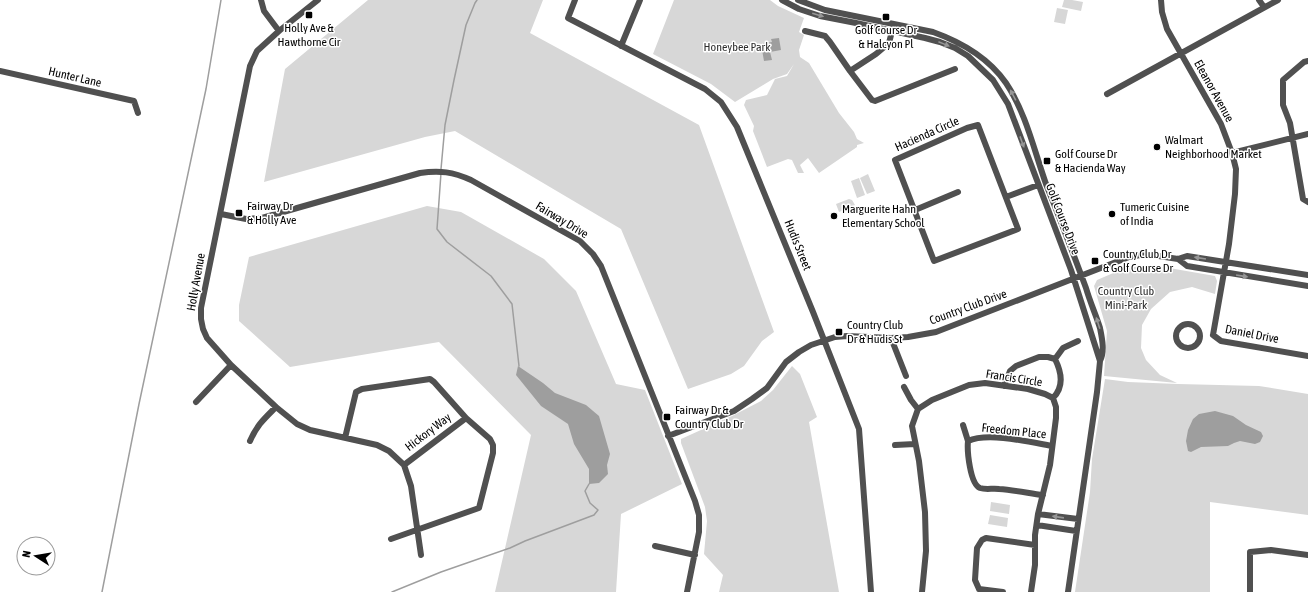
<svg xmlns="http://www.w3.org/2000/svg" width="1308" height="592" viewBox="0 0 1308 592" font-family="'Asap Condensed',sans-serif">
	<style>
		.green { fill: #d7d7d7 }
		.water { fill: #9e9e9e }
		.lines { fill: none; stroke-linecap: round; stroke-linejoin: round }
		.stream { stroke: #9e9e9e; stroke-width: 1.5 }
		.minor { stroke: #505050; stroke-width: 6 }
		.oneway { fill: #969696 }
		.poi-dot { fill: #000; stroke: #fff; stroke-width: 1.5 }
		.labels { text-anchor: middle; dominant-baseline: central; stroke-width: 3; stroke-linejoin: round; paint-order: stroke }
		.poi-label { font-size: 12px; fill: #000; stroke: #fff; text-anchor: start }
		.park-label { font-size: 12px; fill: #2e2e2e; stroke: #fff }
		.street-label { font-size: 12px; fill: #000; stroke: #fff }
	</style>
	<rect width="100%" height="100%" fill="#fff"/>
	<path class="green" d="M368,0H543L530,33L699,125L774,332L762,341L744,366L731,374L688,389L621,229L455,131L425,137L264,182L285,69Z
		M674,0H770L778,6L804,18L799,32L804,35L799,50L800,57L809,63L839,113L854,132L857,139L864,143L857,145V147L819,173L808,158L800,165L804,173H798L792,160L788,159L767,167L753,131L754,126L744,105L746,100L767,95L775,79L787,76L794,64L787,74L773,79L735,102L711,84L653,54Z
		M1064,0H1072L1083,2L1081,11L1062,7Z
		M1057,8L1068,10L1065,24L1054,22Z
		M868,174L875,191L867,194L860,178Z
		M859,178L865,195L857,198L851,181Z
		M849,199L852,200L855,205L839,212L836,204Z
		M427,206L461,212L544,259L576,291L616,384L645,390L682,484L621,514L616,592H495L531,435L439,342L290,367L239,321V305L249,257Z
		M1152,265L1215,276L1217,281L1215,294L1192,287L1170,292L1151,309L1142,325L1141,348L1146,360L1160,375L1177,383L1104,376L1107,331L1094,286L1097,280L1125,268Z
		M792,366L800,374L817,417L809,422L839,592H719L723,575L704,554L707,521L705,507L681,443V439L732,416L761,401L773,390Z
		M1105,379L1128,382L1178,384L1259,386L1308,394V515L1210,502V592H1075L1090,492L1092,459Z
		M991,502L1010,505L1009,514L990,511Z
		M990,515L1008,518L1007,527L988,524Z"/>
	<path class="water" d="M779,38L781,50L770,52L772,60L764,61L761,44L772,42L771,39Z
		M518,366L543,383L555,393L586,405L599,416L610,454L607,465L608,474L599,483L589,484V469L574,444L568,424L541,406L516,375Z
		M1215,411L1233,416L1246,425L1261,432L1263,436L1260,442L1255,444L1240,441L1234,443L1228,446L1201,447L1191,452L1188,451L1186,441L1188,430L1193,419L1199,414Z"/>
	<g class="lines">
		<path class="stream" d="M441,169L445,125L454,80L466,25L475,3L477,0
			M441,173L437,229L447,242L491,276L512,304L519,366
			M102,592L139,404L206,89L221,0
			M392,592L441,572L510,548L525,541L594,515L598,510L590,503L585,491L589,484"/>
		<path class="minor" d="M261,0L264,11L279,31
			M318,0L279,31L257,51L250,66L201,308V319L203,329L207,338L231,365L276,407L297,424L310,430L377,445L389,451L404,465L411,486L421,555
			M575,0L568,18L705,89L721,102L737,127L813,312L859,429L871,592
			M782,0L799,9L820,16L856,23L925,38L940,42L955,48L968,56L993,80L1008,104L1071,270L1086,317L1100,361L1097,392L1068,592
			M798,0L825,10L933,32C961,42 988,57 1006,83C1026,113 1034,150 1046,184C1060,218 1073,253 1086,288C1090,302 1096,315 1100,328C1102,338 1105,351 1100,361
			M1161,0L1162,12L1167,29L1221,124L1232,153L1236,169L1235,194L1229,244L1213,335
			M1259,0L1264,7
			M805,31L825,36L830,42L850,71L876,54L889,43L893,27
			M621,46L640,0
			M1308,61L1304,62L1283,80V105L1290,123L1303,199L1308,202
			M0,71L134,101L138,113
			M850,71L872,100L875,101L955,69
			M1107,94L1278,0
			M978,125L1018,229L934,261L895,160L967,128Z
			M1232,153L1308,134
			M1006,197L1038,185
			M915,210L958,192
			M221,214L246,219L262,218L420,173C440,170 453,172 471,180L580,241L593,254L601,266L695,501L699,515V532L687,592
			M1178,259L1187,266L1308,286
			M1176 336a12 12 0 1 1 24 0a12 12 0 1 1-24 0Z
			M1213,335L1221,341L1308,356
			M891,338L906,376
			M1055,359L1063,348L1078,341
			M1004,386L1010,371L1016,366L1039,357H1048L1055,359C1062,373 1064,387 1053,398
			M904,387L911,400L918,409
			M196,402L231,365
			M963,425L968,441
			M668,436L734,411L752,399L767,388L786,362L799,352L811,345L835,337L847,336L891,338L908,337L936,332L1129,257L1146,254L1178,259L1187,256L1308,275
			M345,438L356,392L362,389L430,379L434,382L466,418L490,439L493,445V453L479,508L391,539
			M250,441C257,425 264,419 276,407
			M895,445L915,444
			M404,465L466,418
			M1043,495C1028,493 1014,490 999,489C993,488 986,490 980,488C970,484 967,451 968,441C988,432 1030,442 1052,446
			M1038,514L1078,519
			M1037,525L1076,531
			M655,546L695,555
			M979,589L975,580L977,548L982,540L986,538L1035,545
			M979,589L1003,592
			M922,592L926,551L925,512L919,461L912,426L918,409L932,400L969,385L985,383L1028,389L1045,394L1053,398L1056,407V418L1050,465L1038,514L1035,535V565L1031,592
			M1250,592V552L1271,550L1308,555"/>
	</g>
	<defs><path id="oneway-solid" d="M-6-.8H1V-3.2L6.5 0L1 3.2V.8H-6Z"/></defs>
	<g class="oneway">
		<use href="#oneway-solid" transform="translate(818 15) rotate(16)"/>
		<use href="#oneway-solid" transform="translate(944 44) rotate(22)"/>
		<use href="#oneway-solid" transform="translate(1013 95) rotate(-118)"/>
		<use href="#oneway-solid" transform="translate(1022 142) rotate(70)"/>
		<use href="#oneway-solid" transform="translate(1200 258) rotate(-171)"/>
		<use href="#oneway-solid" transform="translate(1242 276) rotate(9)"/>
		<use href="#oneway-solid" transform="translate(1098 323) rotate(-108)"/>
		<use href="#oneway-solid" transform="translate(1058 517) rotate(-172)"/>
	</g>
	<g class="poi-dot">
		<rect x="305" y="11" width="8" height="8" rx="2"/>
		<rect x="882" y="13" width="8" height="8" rx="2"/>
		<circle cx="1157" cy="147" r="4"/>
		<rect x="1043" y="157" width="8" height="8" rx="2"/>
		<rect x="235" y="209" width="8" height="8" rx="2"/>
		<circle cx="1112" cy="214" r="4"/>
		<circle cx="834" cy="216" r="4"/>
		<rect x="1091" y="257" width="8" height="8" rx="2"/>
		<rect x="835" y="328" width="8" height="8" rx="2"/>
		<rect x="663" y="413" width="8" height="8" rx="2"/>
	</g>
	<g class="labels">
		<g class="poi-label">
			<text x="309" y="28" text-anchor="middle">Holly Ave &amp;<tspan x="309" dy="14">Hawthorne Cir</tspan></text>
			<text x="886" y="30" text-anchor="middle">Golf Course Dr<tspan x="886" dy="14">&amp; Halcyon Pl</tspan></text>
			<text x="1165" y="140">Walmart<tspan x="1165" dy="14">Neighborhood Market</tspan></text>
			<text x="1055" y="154">Golf Course Dr<tspan x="1055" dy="14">&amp; Hacienda Way</tspan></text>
			<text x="247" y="206">Fairway Dr<tspan x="247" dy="14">&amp; Holly Ave</tspan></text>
			<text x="1120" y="207">Tumeric Cuisine<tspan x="1120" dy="14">of India</tspan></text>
			<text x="842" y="209">Marguerite Hahn<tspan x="842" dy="14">Elementary School</tspan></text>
			<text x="1103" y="254">Country Club Dr<tspan x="1103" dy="14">&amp; Golf Course Dr</tspan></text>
			<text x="847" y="325">Country Club<tspan x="847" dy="14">Dr &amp; Hudis St</tspan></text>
			<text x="675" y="410">Fairway Dr &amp;<tspan x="675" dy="14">Country Club Dr</tspan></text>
		</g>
		<g class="park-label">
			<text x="737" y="47">Honeybee Park</text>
			<text x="1126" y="291">Country Club<tspan x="1126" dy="14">Mini-Park</tspan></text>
		</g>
		<g class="street-label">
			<text transform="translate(75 77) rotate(13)">Hunter Lane</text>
			<text transform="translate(1214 91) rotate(61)">Eleanor Avenue</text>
			<text transform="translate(927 134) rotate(-24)">Hacienda Circle</text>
			<text transform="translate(1063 219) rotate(69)">Golf Course Drive</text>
			<text transform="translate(562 220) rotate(31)">Fairway Drive</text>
			<text transform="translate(798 245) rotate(68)">Hudis Street</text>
			<text transform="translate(196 282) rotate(-80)">Holly Avenue</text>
			<text transform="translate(968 307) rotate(-20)">Country Club Drive</text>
			<text transform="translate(1252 334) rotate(11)">Daniel Drive</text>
			<text transform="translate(1014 378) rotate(9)">Francis Circle</text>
			<text transform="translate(1014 431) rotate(6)">Freedom Place</text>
			<text transform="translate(428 432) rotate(-37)">Hickory Way</text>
		</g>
	</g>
	<g transform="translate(36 556) rotate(282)"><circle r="19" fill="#ffffff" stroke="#999999"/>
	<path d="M0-3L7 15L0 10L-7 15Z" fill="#000000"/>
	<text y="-6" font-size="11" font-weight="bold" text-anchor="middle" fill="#000000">N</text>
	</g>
</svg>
